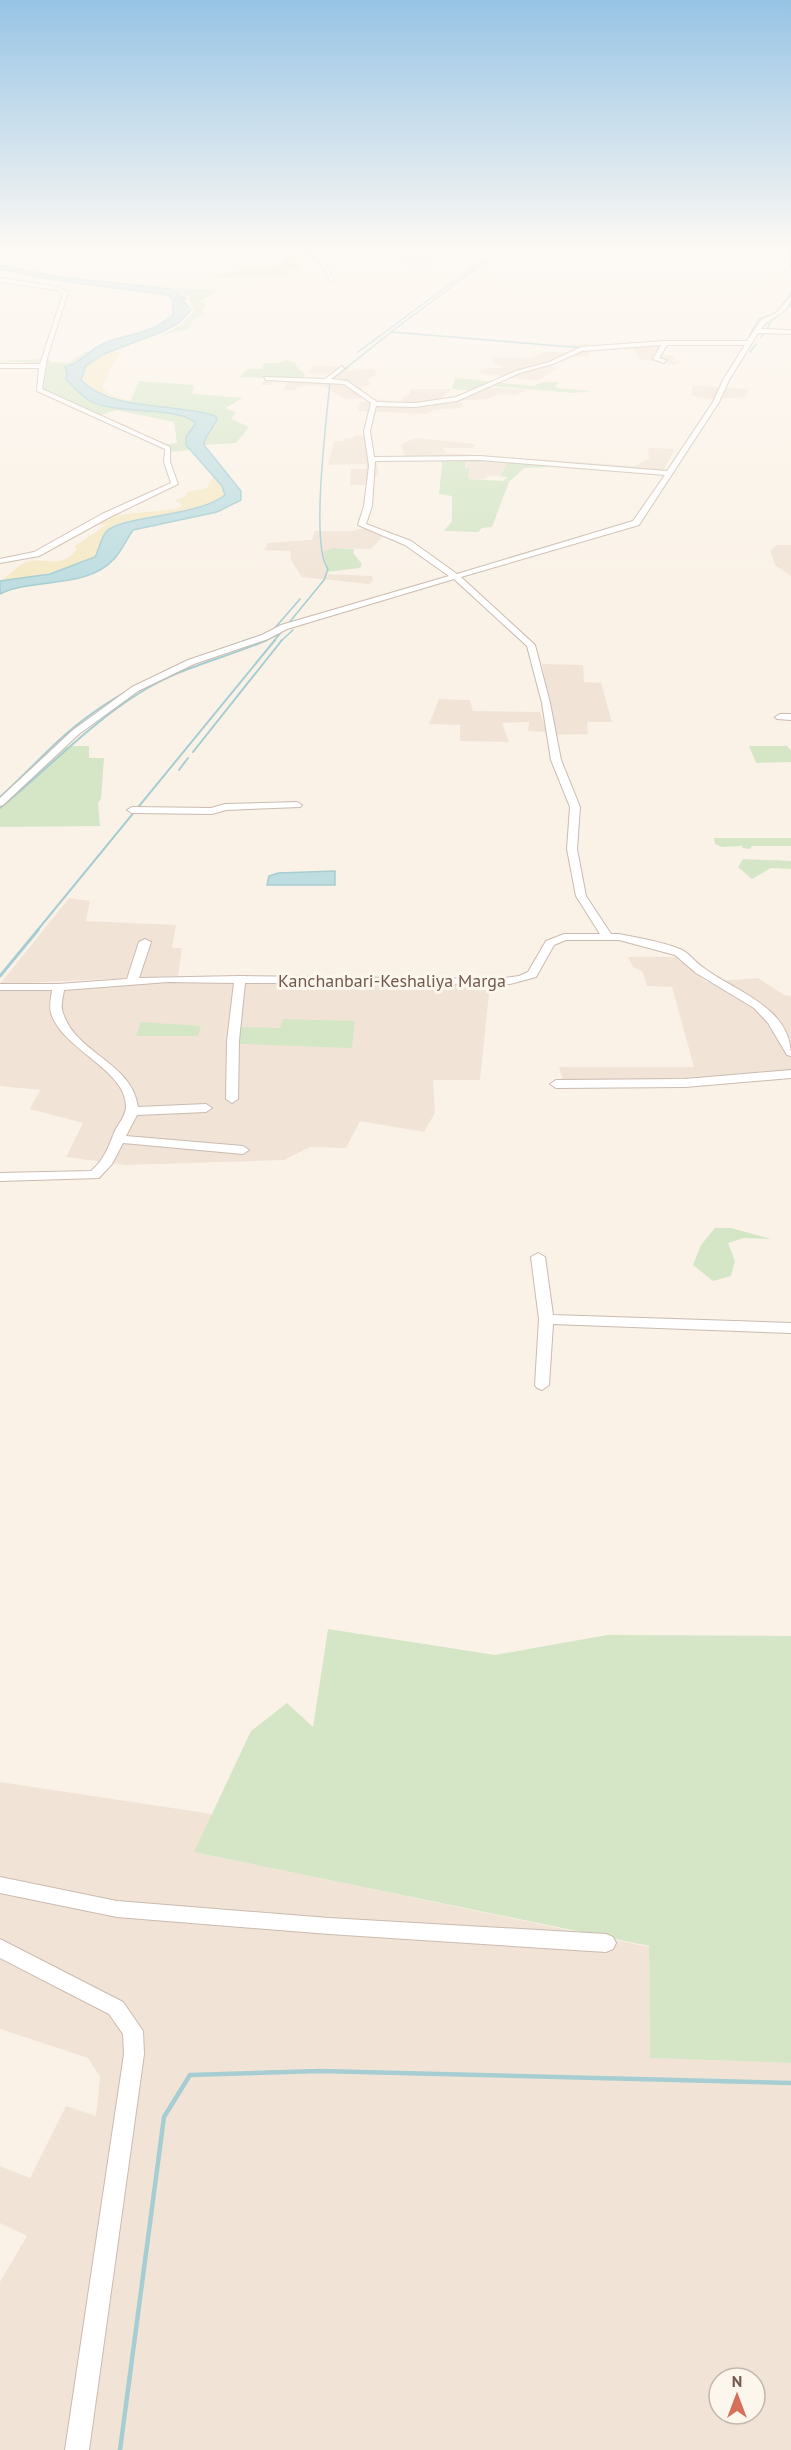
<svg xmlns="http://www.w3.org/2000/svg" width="791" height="2450" viewBox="0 0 791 2450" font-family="'PT Sans',sans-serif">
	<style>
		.residential { fill: #f1e4d7; fill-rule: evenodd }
		.green { fill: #d5e6c7 }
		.sand { fill: #f5e9c6 }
		.water { fill: #bedde1; stroke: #a5cdd2; stroke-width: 1.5 }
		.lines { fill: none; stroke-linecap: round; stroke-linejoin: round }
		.stream-far3 { stroke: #a5cdd2; stroke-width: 1.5 }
		.stream-far2 { stroke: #a5cdd2; stroke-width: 2 }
		.stream-far1 { stroke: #a5cdd2; stroke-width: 3 }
		.stream { stroke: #a5cdd2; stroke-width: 4.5 }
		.minor-casing { stroke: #cbbaaf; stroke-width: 2 }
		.minor { fill: #fff; fill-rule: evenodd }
		.labels { text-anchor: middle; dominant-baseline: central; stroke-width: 6; stroke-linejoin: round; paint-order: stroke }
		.street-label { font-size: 18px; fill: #71594f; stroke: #fdf6ed }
	</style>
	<rect width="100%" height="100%" fill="#faf2e7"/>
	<path class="residential" d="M411,247H447L442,255H433L431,266L403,265L404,261L384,260L388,253H400L401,250Z
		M665,343L659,354L674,356L673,361H680L676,365L639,359L632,346Z
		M572,344H590L589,356L566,358L546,365L558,368L537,381L478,373L483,368H506L496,364L491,357L531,358L544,352H572L579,348L571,347Z
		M314,365L350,367L346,371L374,369L377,375L366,380L371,383L368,386H361L367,397L357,399L343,398L324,386H298L295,390H283L288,381L274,380L270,385H261L266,378L327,380L334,374L308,373Z
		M693,385L722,388L749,389L745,397L711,399L691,396Z
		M484,387L526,390L516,395L498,394L487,399L458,401L463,404L460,408L434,410L427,414L358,411L360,402H373L375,399L402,403L403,397L410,394L411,389H452L439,400L454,399Z
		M372,435L375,457H405L401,445L415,438L475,444L473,448H442L447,453L634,466L649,459L648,448L675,449L662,473L508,461L501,475L488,476L485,479H468L466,461L376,460L379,474L375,477L374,485H350L351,469H366V464L328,465L334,441H344L345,438H354V436Z
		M368,527L387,532L371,549L334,548L325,561L326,574L372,576L373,580L369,584L302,577L291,560L290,551L264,550L268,543L312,540L315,531H353Z
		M776,545H791V576L776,566L770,551Z
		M542,664L583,665L584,682L601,683L612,722H587L588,734L556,735Z
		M439,699L470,700L473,711L540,712L547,732L528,731L529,722L502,723L509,742L460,741V725L429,724Z
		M69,898L90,901L86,921L176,925L172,948H182L178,976L0,984Z
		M628,957H677L706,982L758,978L784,995L791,996V1072L634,1081L563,1080L559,1067H694L672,987L647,986L642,971L633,967Z
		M169,981L490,984L480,1080H433L435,1113L424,1132L360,1121L346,1148L310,1147L284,1160L126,1165L66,1157L83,1123L30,1109L40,1090L0,1086V990Z
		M0,1782L212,1814L195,1852L649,1947L650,2058L791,2063V2450H0V2282L27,2236L0,2223V2166L30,2178L66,2106L96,2116L100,2077L88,2058L0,2029ZM719,2378H755V2414H719Z"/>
	<path class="green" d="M313,247H328L316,252L320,261L301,256L295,263L303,266L288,271L292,272L284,277H217C238,262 275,282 286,255Z
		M170,288L219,290L200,301L206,305L201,311L206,314L193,319L190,328L160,336L181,325L194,312L189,297Z
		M85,352H91L66,370C69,383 72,390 85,394L86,399C99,403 113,407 127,409C147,412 181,408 196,423L186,445L190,450L168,452L162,445L177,443L174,422L116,410L96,417L39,390L37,383L42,363L0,361L49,359L50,362L69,363Z
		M286,360L296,363V366L305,374L302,379L240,377L247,369H262L264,363H279Z
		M455,378L533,386L543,382H559L555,386L556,388L592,391L573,393L493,386L476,391L452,389Z
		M139,381L194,385L192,394L243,398L225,408L236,412L231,419L249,427L236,443L204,445V439L216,425L197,412L130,403Z
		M440,459L466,461L465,467L469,469L468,479L504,481L507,477L497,476L501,475L508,461L549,464L547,467L524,468L509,482L492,527L482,528L478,532L444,531L452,521V496L439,494L442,464Z
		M334,548L354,549L353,553L362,564L360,568L326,572L324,551Z
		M75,746H89V758H104L101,799L98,803L100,826L0,827V803L60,748Z
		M749,746H787L791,751V762L756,763Z
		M714,838H791V846H752L750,849L742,848L743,846L722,847L715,844Z
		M743,859L791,861V869L771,868L752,879L738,867Z
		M283,1019L355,1021L352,1048L239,1044L241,1027L280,1028Z
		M141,1022L201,1026L198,1036H136Z
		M715,1228H731L771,1239L744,1238L728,1243L735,1261L731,1276L713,1281L693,1265L701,1245Z
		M328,1629L495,1655L607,1635L791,1636V2063L650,2058L649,1946L194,1852L251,1731L287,1703L313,1727Z"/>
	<path class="sand" d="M110,352H122L112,365L102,388L109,394L131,401L130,403L97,391L81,380L86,365Z
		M213,476L222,486L225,495L200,509L118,523L105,532L95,557C64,572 34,576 1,581C8,576 16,567 24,563C42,555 61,571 76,550L75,546L106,525L92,523L105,516L177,509L183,505L175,500L187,496V492L207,488Z"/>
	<path class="water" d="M0,265L60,277L169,289L186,298L183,300L191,310L179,323L164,331L104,354L86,366L81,380C114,413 174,402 215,416L217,418C215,429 204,434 204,445L241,491V500L217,512L133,530C127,539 122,550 115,558C87,590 34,577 0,594V581L50,574L95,557C99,550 101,538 106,532C120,515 196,518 225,495L222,486L186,445V437L196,423C178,405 109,416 87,399C79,393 73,387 66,379L67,373L65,367C77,365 86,354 96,348C120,332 145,339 173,315V301L168,295L49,279L0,269Z
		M335,871V885H267L269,876L278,873Z"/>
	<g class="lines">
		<path class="stream-far3" d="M790,247L791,268
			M492,257L505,247
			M767,330L770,322L791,305
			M391,332L584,348
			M391,332L486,261
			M761,337L765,332
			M746,342L759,319L776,313L791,293
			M597,350L638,347
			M358,352L491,254
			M750,352L756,344
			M331,380L390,333
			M288,624L324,580L328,569C310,546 327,416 330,381
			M274,629L300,599
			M243,641L268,633
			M264,641L278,635
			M274,641L284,629
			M281,641L293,630"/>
		<path class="stream-far2" d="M193,752L282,640
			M179,770L188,758
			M0,797C23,777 43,754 66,734C119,688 183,661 248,640
			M0,808C47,770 89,724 141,692C180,667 226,658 267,640
			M36,932L275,640"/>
		<path class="stream-far1" d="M0,976L38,930"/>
		<path class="stream" d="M120,2450L164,2117L190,2075L320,2071L791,2083"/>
		<g class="minor-casing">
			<path id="minor" d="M421,247H429L406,256L419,260L421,265L418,267L415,262L401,258H321L334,279L331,281L316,258L310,254L398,256Z
				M498,247H504L485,263H481Z
				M0,278L58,287L68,292L47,358L42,389L170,447V462L178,484L108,518L39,556L0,563V559L34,552L102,514L171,483L164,462L165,449L37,391L39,368H0V364H40L63,294L57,290L0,282Z
				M791,296C791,314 768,317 761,329L791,330V334L758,333L729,380L719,402L639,525L461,577L535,645L550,703L561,760L580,807L577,849L586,896L611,934H619C638,938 665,942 682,950C690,954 696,963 704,968C736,992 791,1007 791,1056L787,1055L768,1023L754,1008L696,973L675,955L619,940H566L554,945L536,977L510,984L245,983L239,1041L238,1099L232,1103L226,1099L227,1041L234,983L168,982L64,990C63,998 60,1006 63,1013C76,1054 132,1062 138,1107L206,1104L212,1108L206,1112L137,1115L126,1136L243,1146L249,1150L243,1154L123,1143L112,1164L99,1178L0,1181V1173L91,1171C104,1160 108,1148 114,1133C118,1124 125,1117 126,1108C128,1070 62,1050 51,1013C49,1006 51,998 52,990H0V984H58L127,979L139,942L145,939L151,942L139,978L240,976L496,979L519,976L528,972L546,941L564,934H600L576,896L567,849L570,807L551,760L542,703L527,646L454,579L287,629L268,639L194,664L138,691L79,734L3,805L0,806V798L73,730L132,687L188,660L262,635L281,625L449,576L405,545L358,525L364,506L369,466L364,431L371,403L344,384L266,380L264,377L325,379L342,366L344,369L331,379L347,381L377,402L415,403L456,397L516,371L549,362L581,347L665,341H747L761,320L776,313ZM661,345L653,359L664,363L666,360L659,358L667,345H745L723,380L713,402L667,471L480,456L374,457L370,431L376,406L415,407L457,401L520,373L553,364L582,351ZM480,460L665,475L633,521L457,574L411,541L366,524L372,506L375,461Z
				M780,714H791V720L777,719L775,717Z
				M297,802L302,805L300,807L226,810L212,814L132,813L127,810L132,807L211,808L225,804Z
				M791,1070V1078L685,1087L556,1088L550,1084L556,1080L685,1079Z
				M538,1253L545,1257L553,1315L791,1323V1333L553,1324L549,1385L542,1390L537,1388L535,1385L539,1319L531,1257Z
				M0,1877L117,1901L329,1918L606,1934L613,1937L616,1943L613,1949L606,1952L329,1934L117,1917L0,1893Z
				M0,1939L123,2002L143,2031L144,2054L89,2450H65L124,2054L123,2034L109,2014L0,1958Z"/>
		</g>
		<use href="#minor" class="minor"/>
	</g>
	<linearGradient id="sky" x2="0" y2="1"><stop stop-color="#97c4e5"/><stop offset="0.42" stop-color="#fdf9f4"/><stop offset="1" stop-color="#fdf9f4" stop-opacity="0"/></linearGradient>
	<rect width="791" height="590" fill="url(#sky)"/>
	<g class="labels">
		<g class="street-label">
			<text x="392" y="980">Kanchanbari-Keshaliya Marga</text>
		</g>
	</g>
	<g transform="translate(737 2396)"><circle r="28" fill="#fdf6ed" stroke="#c5b7ae" stroke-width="1.5"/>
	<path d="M0-4.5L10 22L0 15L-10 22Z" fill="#d5715b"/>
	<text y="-9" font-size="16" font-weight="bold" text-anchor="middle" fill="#71594f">N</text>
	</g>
</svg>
